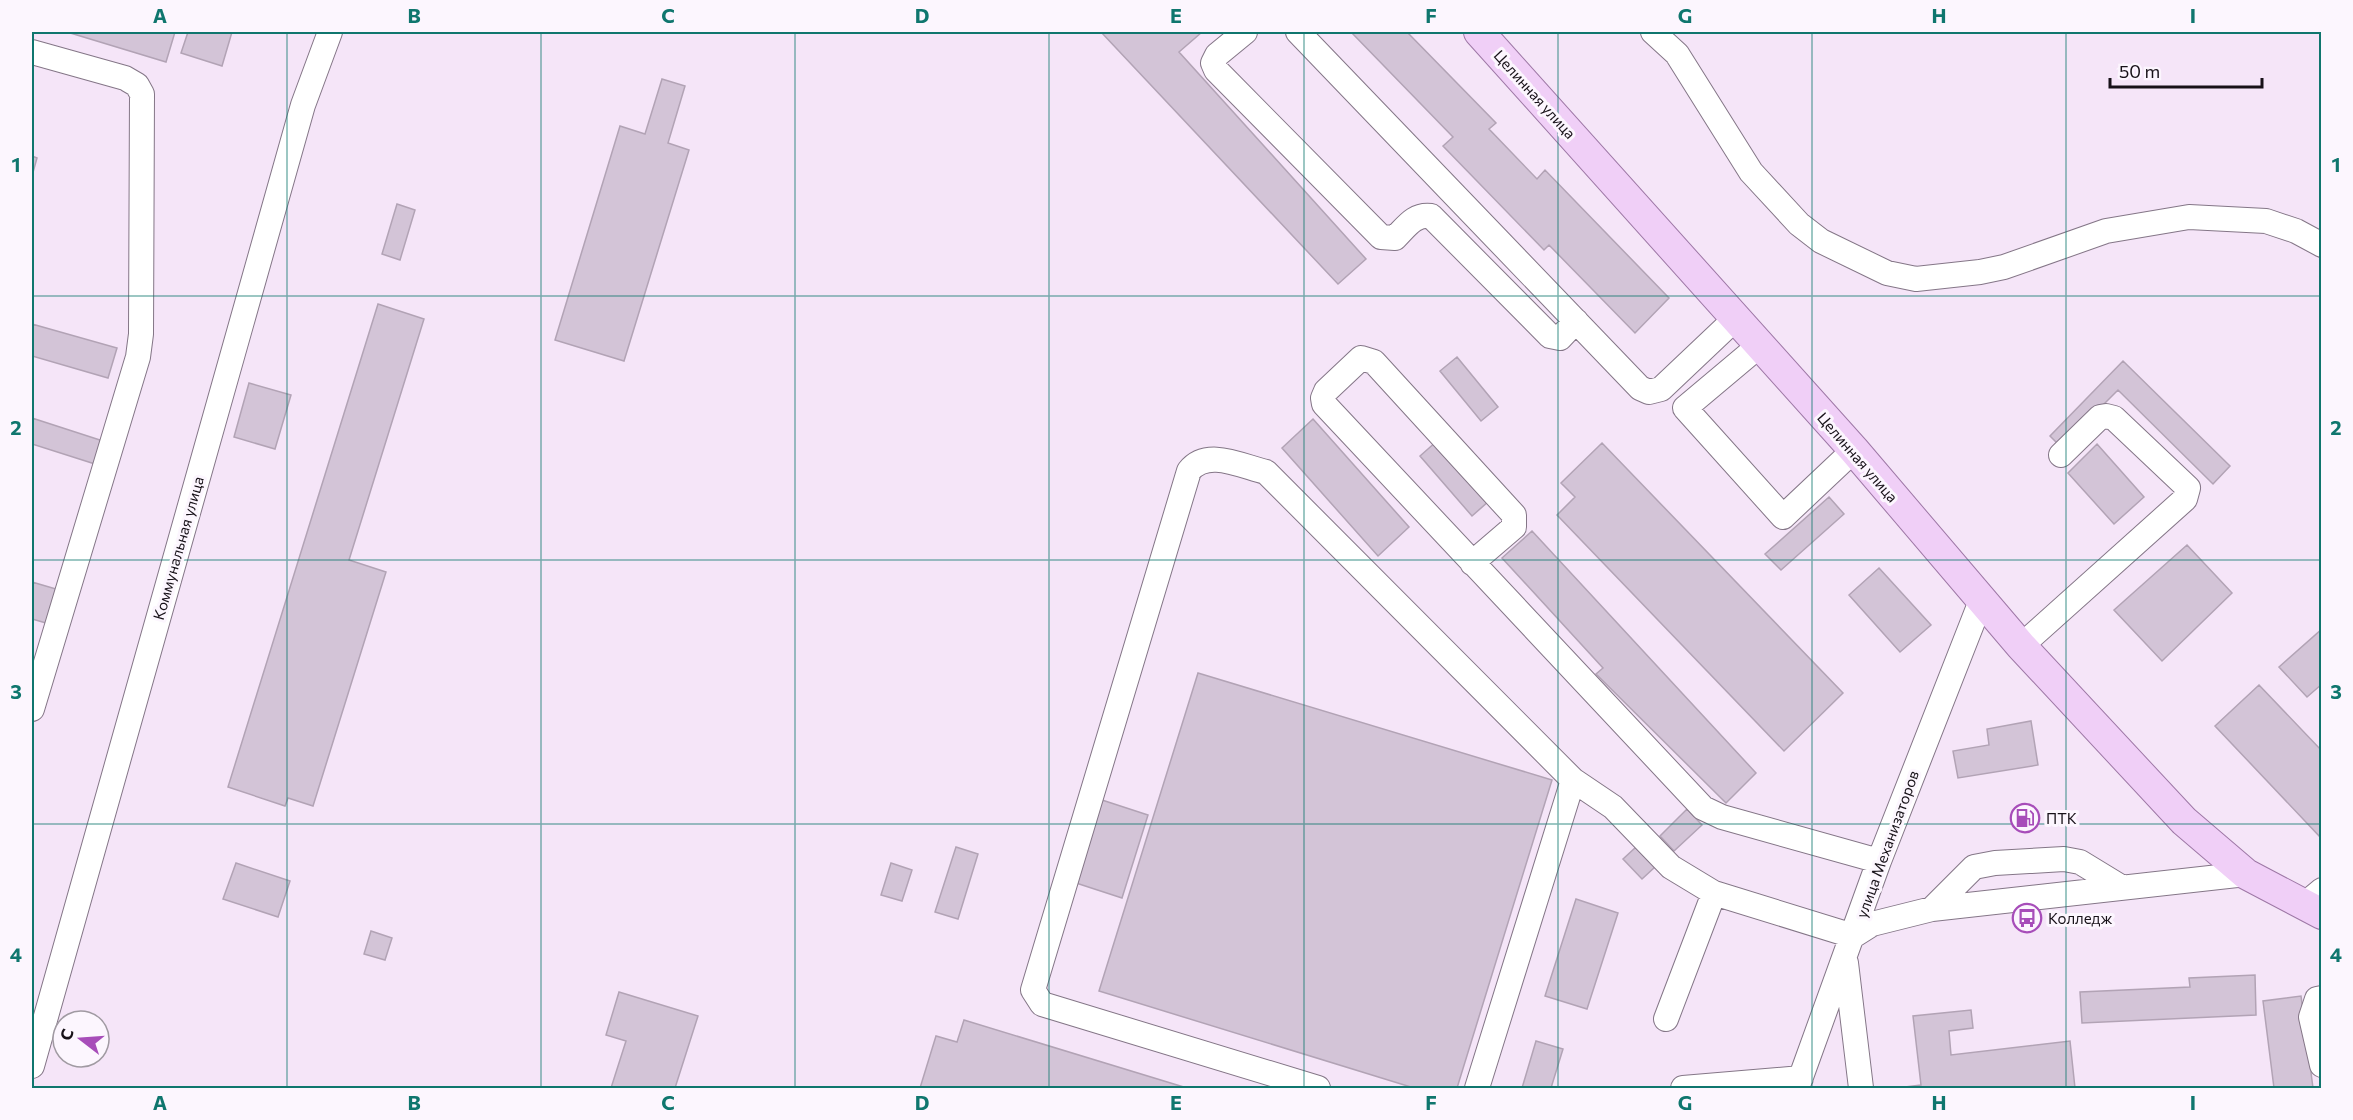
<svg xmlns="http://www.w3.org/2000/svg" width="2353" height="1120" viewBox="0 0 2353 1120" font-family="Commissioner,sans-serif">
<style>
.building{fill:#d3c4d7;stroke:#b2a3b5;stroke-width:1.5}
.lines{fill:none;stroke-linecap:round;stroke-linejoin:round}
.minor-casing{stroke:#847687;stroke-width:26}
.major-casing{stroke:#9e78a6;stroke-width:32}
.minor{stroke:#fff;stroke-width:24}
.major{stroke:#f0cff7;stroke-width:30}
.grid{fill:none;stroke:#0f766e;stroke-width:1.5;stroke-opacity:0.55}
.labels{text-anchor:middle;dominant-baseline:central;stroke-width:6;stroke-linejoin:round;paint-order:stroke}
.street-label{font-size:15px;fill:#171118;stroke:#fcf6fe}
.poi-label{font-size:15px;fill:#171118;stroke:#fcf6fe;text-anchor:start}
.neatline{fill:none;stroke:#0f766e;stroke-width:2}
.grid-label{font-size:20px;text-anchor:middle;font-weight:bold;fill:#0f766e}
</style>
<rect width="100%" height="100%" fill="#f5e5f8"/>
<path class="building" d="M 67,32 L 175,32 L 166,62 Z
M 188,32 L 232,32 L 222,66 L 181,53 Z
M 1101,32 L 1202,32 L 1179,52 L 1366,259 L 1338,284 Z
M 1351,32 L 1407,32 L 1496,123 L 1489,129 L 1537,179 L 1545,170 L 1669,298 L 1635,333 L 1549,245 L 1544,250 L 1443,146 L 1453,137 Z
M 662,79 L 685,86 L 668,143 L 689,150 L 624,361 L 555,340 L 620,126 L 645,134 Z
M 32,156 L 37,158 L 32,176 Z
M 397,204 L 415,210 L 400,260 L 382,254 Z
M 378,304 L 424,319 L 349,560 L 386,572 L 313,806 L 288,798 L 285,806 L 228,787 Z
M 32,324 L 117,348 L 108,378 L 32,356 Z
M 1457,357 L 1498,407 L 1481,421 L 1440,371 Z
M 2123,361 L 2230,466 L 2213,484 L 2118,390 L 2061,447 L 2050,436 Z
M 249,383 L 291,395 L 275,449 L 234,437 Z
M 32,418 L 103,441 L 95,464 L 32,444 Z
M 1313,419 L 1409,527 L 1378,556 L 1282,448 Z
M 1437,441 L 1489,501 L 1472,516 L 1420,456 Z
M 1602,443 L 1843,693 L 1784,751 L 1557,515 L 1575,497 L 1561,483 Z
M 2097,444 L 2144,497 L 2114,524 L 2068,473 Z
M 1829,497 L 1844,514 L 1781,570 L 1765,554 Z
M 1532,531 L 1756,773 L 1726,803 L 1596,674 L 1603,668 L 1502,558 Z
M 2187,545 L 2232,593 L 2162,661 L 2114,610 Z
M 1879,568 L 1931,625 L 1900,652 L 1849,595 Z
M 32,582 L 56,589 L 46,623 L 32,619 Z
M 2322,629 L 2322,684 L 2307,697 L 2279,667 Z
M 1198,673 L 1552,780 L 1457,1088 L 1414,1088 L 1099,991 Z
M 2259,685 L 2322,751 L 2322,839 L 2215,726 Z
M 2031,721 L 2038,765 L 1958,778 L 1953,751 L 1989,745 L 1987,729 Z
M 1102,800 L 1148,815 L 1122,898 L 1076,883 Z
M 1687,809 L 1702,825 L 1674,851 L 1660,836 Z
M 956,847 L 978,854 L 958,919 L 935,912 Z
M 1636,847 L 1655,867 L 1642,879 L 1623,859 Z
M 236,863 L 290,881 L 278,917 L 223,899 Z
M 891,863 L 912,870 L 902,901 L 881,895 Z
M 1576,899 L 1618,913 L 1587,1009 L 1545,996 Z
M 371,931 L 392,938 L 385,960 L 364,954 Z
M 2255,975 L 2256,1015 L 2082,1023 L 2080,992 L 2190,987 L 2189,978 Z
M 619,992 L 698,1016 L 675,1088 L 611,1088 L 626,1041 L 606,1035 Z
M 2301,996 L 2313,1088 L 2274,1088 L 2263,1001 Z
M 1971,1010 L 1973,1028 L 1949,1031 L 1951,1055 L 2070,1041 L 2075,1088 L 1897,1088 L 1921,1085 L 1913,1016 Z
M 964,1020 L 1187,1088 L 920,1088 L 936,1036 L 957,1042 Z
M 1536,1041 L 1563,1049 L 1551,1088 L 1522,1088 Z"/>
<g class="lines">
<g class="minor-casing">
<path id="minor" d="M 1245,32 L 1217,55 L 1213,63 L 1216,70 L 1381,237 L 1395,238 C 1407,226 1414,214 1431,216 L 1550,336 L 1560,338 L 1576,321
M 1298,32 L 1640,388 L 1649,392 L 1661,389 L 1736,318
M 1653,32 L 1677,54 L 1751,172 L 1799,224 L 1821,241 L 1887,273 L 1916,279 L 1980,272 L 2004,267 L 2106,231 L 2189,217 L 2266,221 L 2296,231 L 2322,245
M 32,52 L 125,78 L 137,85 L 142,94 L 141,334 L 138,357 L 32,709
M 1760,345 L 1685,408 L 1783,517 L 1854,450
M 1472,563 L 1514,527 L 1514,515 L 1374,362 L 1361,358 L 1326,391 L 1323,398 L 1324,404 L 1703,808 L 1722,817 L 1879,861
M 2021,646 L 2185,499 L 2188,488 L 2114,418 L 2106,416 L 2100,417 L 2061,455
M 2304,905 L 2322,890
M 1932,909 L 1974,867 L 1995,863 L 2064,859 L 2080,862 L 2121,887
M 1846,963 L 1861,1088
M 2322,998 L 2317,999 L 2311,1017 L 2322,1065
M 1666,1019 L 1714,893
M 32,1066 L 303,105 L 330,32
M 1318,1088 L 1042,1004 L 1033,990 L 1189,471 C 1207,448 1241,466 1266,472 L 1573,780 L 1613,807 L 1671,867 L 1714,893 L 1853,936 L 1872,924 L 1932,909 L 2246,874
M 1477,1088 L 1573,780
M 1683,1088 L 1801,1078
M 1797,1088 L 1879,861 L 1981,601"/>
</g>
<g class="major-casing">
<path id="major" d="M 1479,32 L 1854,450 L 2021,646 L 2184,821 L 2246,874 L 2322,914"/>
</g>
<use href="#minor" class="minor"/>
<use href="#major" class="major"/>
</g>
<path class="grid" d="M 287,32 L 287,1088M 541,32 L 541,1088M 795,32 L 795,1088M 1049,32 L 1049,1088M 1304,32 L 1304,1088M 1558,32 L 1558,1088M 1812,32 L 1812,1088M 2066,32 L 2066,1088M 32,296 L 2322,296M 32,560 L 2322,560M 32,824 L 2322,824"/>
<defs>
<g id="fuel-ring" transform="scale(1.5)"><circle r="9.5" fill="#fcf6fe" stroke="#a74db9" stroke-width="1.5"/><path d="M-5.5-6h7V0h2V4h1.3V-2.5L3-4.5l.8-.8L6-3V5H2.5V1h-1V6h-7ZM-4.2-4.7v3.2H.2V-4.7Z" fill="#a74db9"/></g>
<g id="bus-ring" transform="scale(1.5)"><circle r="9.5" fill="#fcf6fe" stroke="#a74db9" stroke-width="1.5"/><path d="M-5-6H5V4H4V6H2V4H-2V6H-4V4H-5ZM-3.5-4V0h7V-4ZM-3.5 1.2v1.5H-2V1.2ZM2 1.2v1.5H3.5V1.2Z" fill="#a74db9"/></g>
</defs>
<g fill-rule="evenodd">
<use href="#fuel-ring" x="2025" y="818"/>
<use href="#bus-ring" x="2027" y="918"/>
</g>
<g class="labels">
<g class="street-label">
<text transform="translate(1535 94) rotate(48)">Целинная улица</text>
<text transform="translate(1858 457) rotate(49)">Целинная улица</text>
<text transform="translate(178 548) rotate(-74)">Коммунальная улица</text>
<text transform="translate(1887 844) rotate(-70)">улица Механизаторов</text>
</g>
<g class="poi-label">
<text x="2046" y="818">ПТК</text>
<text x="2048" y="918">Колледж</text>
</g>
</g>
<rect width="2353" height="1120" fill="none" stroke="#fcf6fe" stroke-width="66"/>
<g transform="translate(81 1039) rotate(287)"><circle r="28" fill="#fcf6fe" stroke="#a09aa2" stroke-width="1.5"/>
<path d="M0-4.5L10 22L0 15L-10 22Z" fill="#a74db9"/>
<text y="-9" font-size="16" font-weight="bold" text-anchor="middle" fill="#171118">С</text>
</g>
<path d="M2110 78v9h152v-9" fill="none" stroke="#171118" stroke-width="3"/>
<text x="2119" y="78" font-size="18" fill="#171118" stroke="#fcf6fe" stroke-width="4.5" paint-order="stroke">50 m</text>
<rect x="33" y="33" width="2287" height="1054" class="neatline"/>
<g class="grid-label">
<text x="160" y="23">A</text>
<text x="414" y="23">B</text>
<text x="668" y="23">C</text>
<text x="922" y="23">D</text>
<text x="1176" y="23">E</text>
<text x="1431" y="23">F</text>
<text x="1685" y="23">G</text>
<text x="1939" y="23">H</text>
<text x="2193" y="23">I</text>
<text x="16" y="172">1</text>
<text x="2336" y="172">1</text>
<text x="16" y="435">2</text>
<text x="2336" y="435">2</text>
<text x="16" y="699">3</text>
<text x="2336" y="699">3</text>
<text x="16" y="962">4</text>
<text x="2336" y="962">4</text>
<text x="160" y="1110">A</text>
<text x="414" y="1110">B</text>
<text x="668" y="1110">C</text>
<text x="922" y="1110">D</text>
<text x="1176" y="1110">E</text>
<text x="1431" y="1110">F</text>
<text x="1685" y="1110">G</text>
<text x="1939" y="1110">H</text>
<text x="2193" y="1110">I</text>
</g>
</svg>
